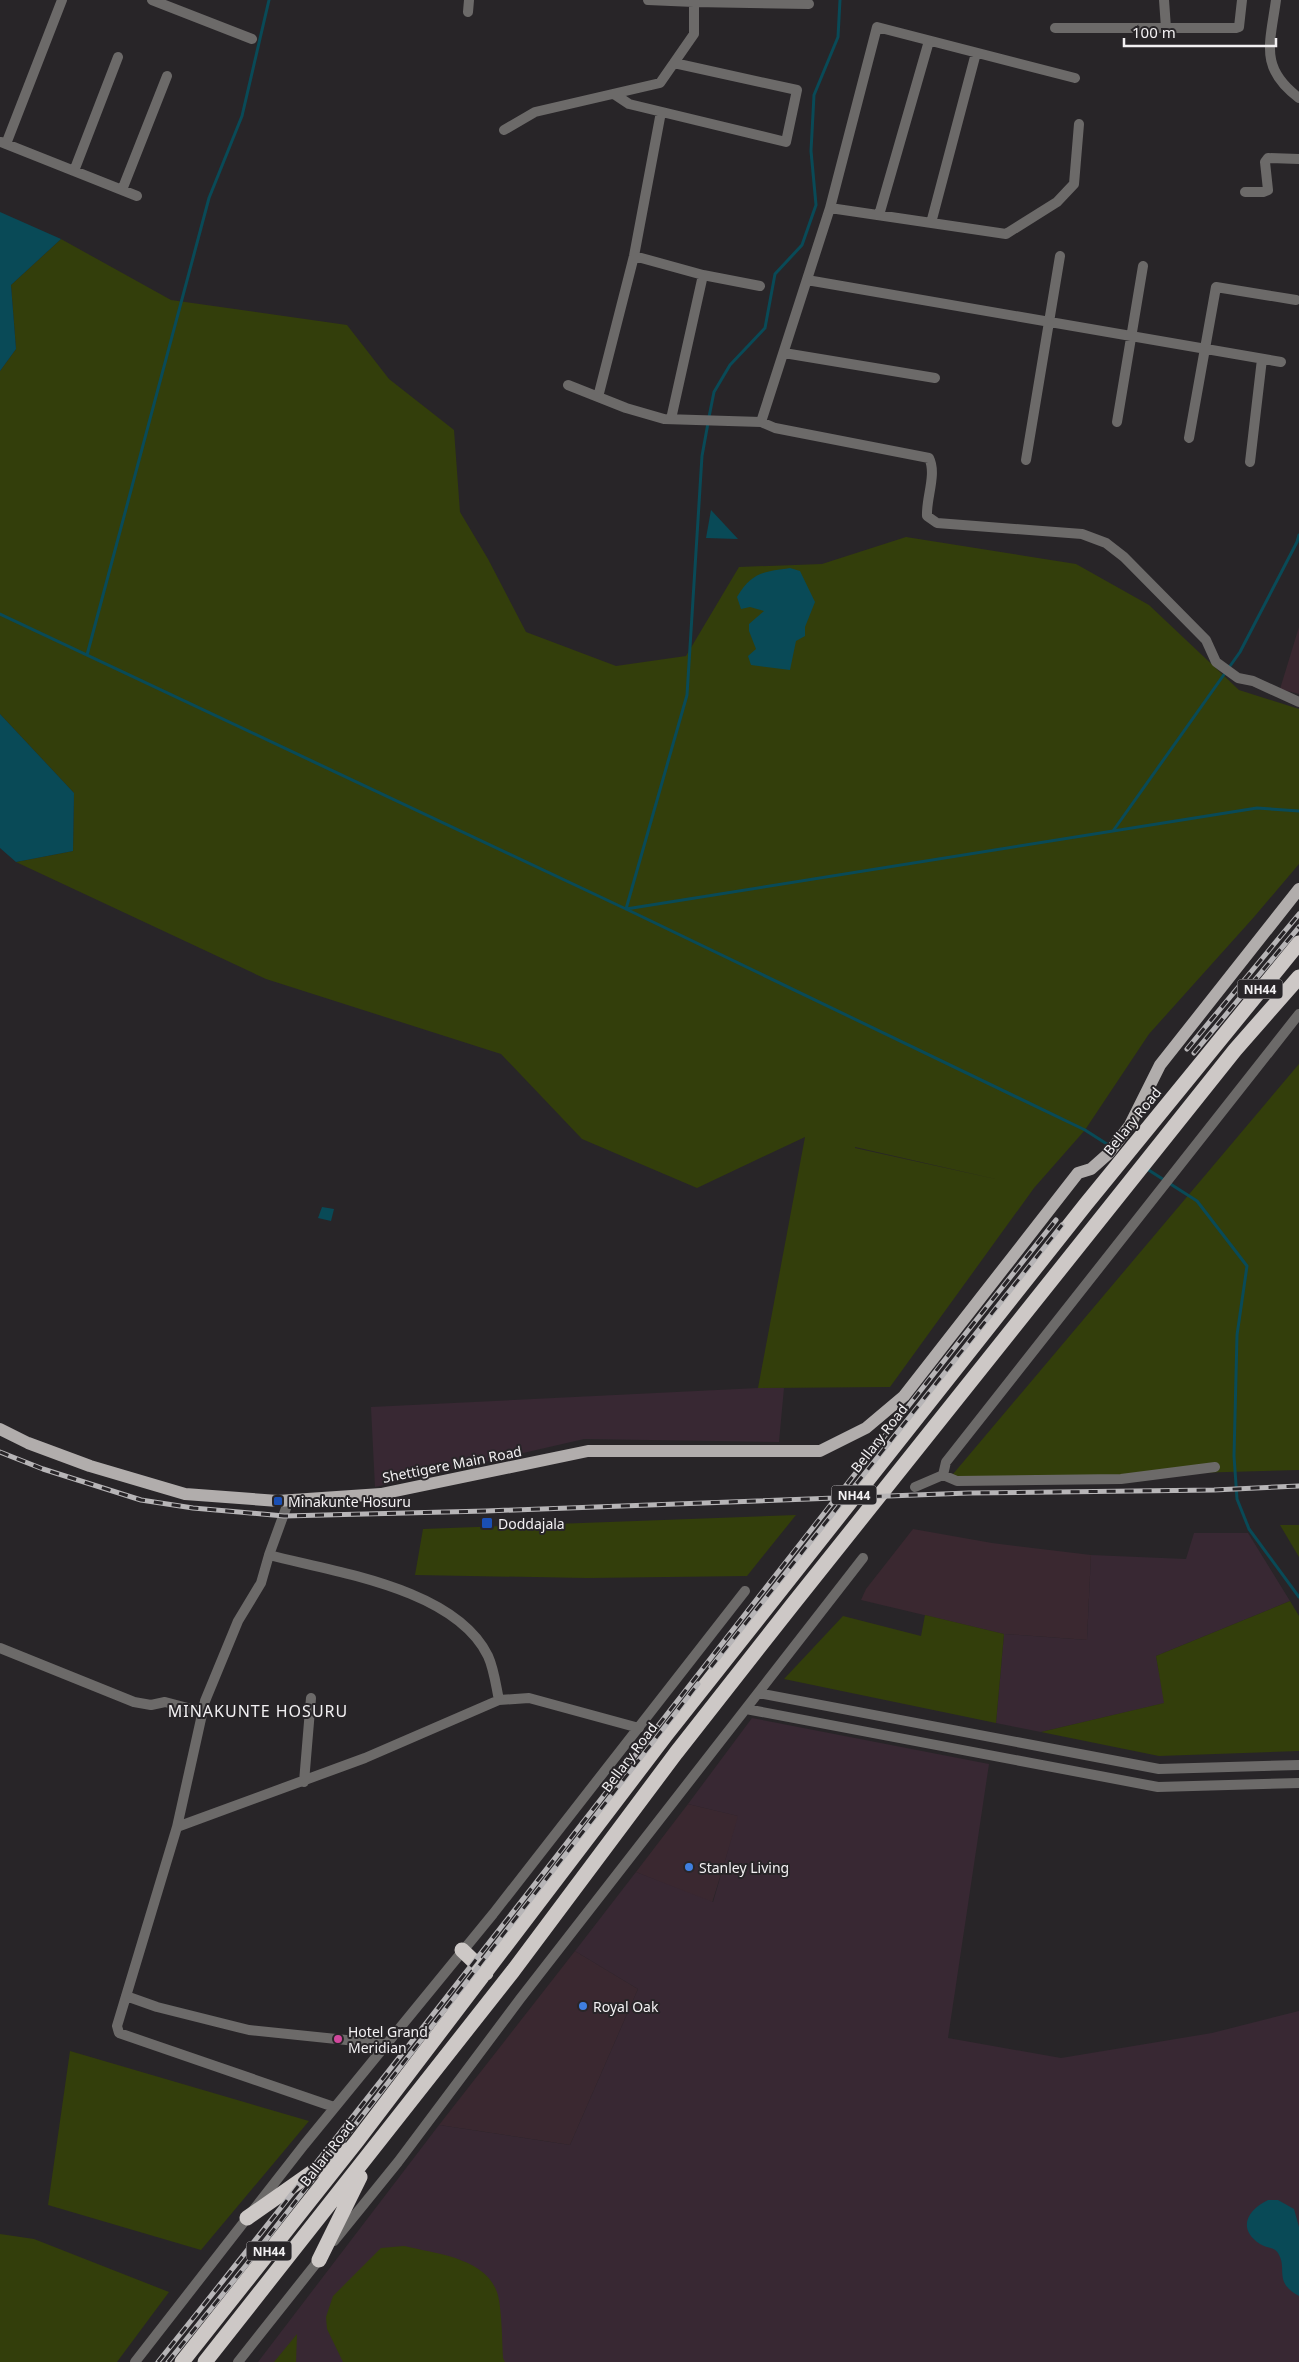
<svg xmlns="http://www.w3.org/2000/svg" width="1299" height="2362" viewBox="0 0 1299 2362" font-family="'Noto Sans',sans-serif">
<style>
.commercial{fill:#3a2830}
.industrial{fill:#382833}
.green{fill:#333e0b;fill-rule:evenodd}
.water{fill:#094a57}
.lines{fill:none;stroke-linecap:round;stroke-linejoin:round}
.stream{stroke:#094a57;stroke-width:3}
.minor{stroke:#6c6a69;stroke-width:10}
.major{stroke:#b1adac;stroke-width:12}
.highway{stroke:#cdc8c6;stroke-width:15}
.rail-casing{stroke:#b7b5b7;stroke-width:5}
.rail{stroke:#282528;stroke-width:3;stroke-dasharray:9;stroke-linecap:butt}
.transit-dot{fill:#1a4fb4;stroke:#282528;stroke-width:2}
.shop-dot{fill:#3f7fe0;stroke:#282528;stroke-width:2}
.hotel-dot{fill:#d1479c;stroke:#282528;stroke-width:2}
.labels{text-anchor:middle;dominant-baseline:central;stroke-width:4;stroke-linejoin:round;paint-order:stroke}
.shield{fill:#282528;stroke:#b5b3b5;stroke-width:1}
.shield-label{font-size:12px;font-weight:bold;fill:#f2f0f2}
.street-label{font-size:14px;fill:#f2f0f2;stroke:#282528}
.poi-label{font-size:14px;fill:#f2f0f2;stroke:#282528;text-anchor:start}
.quarter-label{font-size:16px;letter-spacing:1px;fill:#f2f0f2;stroke:#282528}
</style>
<rect width="100%" height="100%" fill="#282528"/>
<path class="commercial" d="M 1299,627 L 1299,694 L 1280,689 Z
M 913,1529 L 992,1543 L 1091,1555 L 1087,1640 L 1004,1634 L 861,1600 L 866,1589 Z
M 688,1804 L 739,1816 L 712,1903 L 636,1872 Z
M 575,1951 L 638,1989 L 570,2145 L 439,2125 Z"/>
<path class="industrial" d="M 758,1388 L 784,1388 L 779,1442 L 584,1439 L 375,1487 L 371,1407 Z
M 1194,1533 L 1248,1533 L 1290,1601 L 1156,1656 L 1165,1703 L 1041,1732 L 996,1723 L 1004,1634 L 1087,1640 L 1091,1555 L 1186,1559 Z
M 752,1718 L 989,1764 L 948,2038 L 1061,2058 L 1212,2033 L 1299,2011 L 1299,2362 L 258,2362 L 439,2125 L 570,2145 L 638,1989 L 575,1951 L 636,1872 L 713,1902 L 738,1816 L 688,1804 Z"/>
<path class="green" d="M 61,239 L 171,300 L 347,325 L 389,379 L 454,430 L 460,512 L 488,559 L 526,632 L 616,666 L 686,656 L 739,567 L 822,564 L 906,537 L 1076,564 L 1149,605 L 1239,690 L 1299,709 L 1299,864 L 1254,917 L 1149,1034 L 1085,1130 L 1034,1188 L 890,1387 L 758,1388 L 805,1137 L 697,1188 L 582,1139 L 501,1054 L 266,979 L 16,862 L 73,851 L 74,793 L 0,714 L 0,371 L 16,349 L 11,285 ZM 855,1147 L 1000,1180 L 855,1148 Z
M 1299,1064 L 1299,1470 L 948,1480 Z
M 796,1515 L 747,1576 L 587,1578 L 415,1575 L 423,1529 Z
M 1280,1525 L 1299,1525 L 1299,1557 Z
M 1290,1601 L 1299,1616 L 1299,1751 L 1159,1756 L 1041,1732 L 1164,1703 L 1156,1656 Z
M 925,1615 L 1004,1634 L 996,1723 L 784,1679 L 843,1616 L 921,1636 Z
M 70,2051 L 309,2121 L 201,2250 L 48,2205 Z
M 0,2234 L 34,2239 L 169,2292 L 117,2362 L 0,2362 Z
M 404,2246 C 437,2254 492,2258 499,2300 C 502,2319 502,2339 503,2358 L 505,2362 L 343,2362 L 327,2329 L 326,2317 L 333,2296 L 381,2248 Z
M 297,2334 L 296,2362 L 274,2362 Z"/>
<path class="water" d="M 0,212 L 61,239 L 11,285 L 16,349 L 0,371 Z
M 711,510 L 738,539 L 706,538 Z
M 790,568 L 800,571 L 815,602 L 805,627 L 805,636 L 796,641 L 790,670 L 751,665 L 748,656 L 756,649 L 749,631 L 749,624 L 764,611 L 750,607 L 741,609 L 737,597 C 752,572 763,572 790,568 Z
M 0,714 L 74,793 L 73,851 L 16,862 L 0,848 Z
M 322,1207 L 334,1209 L 331,1221 L 318,1218 Z
M 1268,2200 L 1278,2200 L 1294,2209 L 1299,2227 L 1299,2296 C 1273,2282 1288,2269 1278,2253 C 1274,2247 1266,2248 1260,2244 C 1237,2229 1247,2210 1268,2200 Z"/>
<g class="lines">
<path class="stream" d="M 709,417 L 714,392 L 730,365 L 765,328 L 775,274 L 802,245 L 816,205 L 811,151 L 814,95 L 838,37 L 840,0
M 708,423 L 702,456 L 687,695 L 626,909 L 1257,808 L 1299,811
M 0,614 L 626,909 L 1085,1130 L 1110,1146
M 87,655 L 209,198 L 242,116 L 269,0
M 1113,831 L 1240,652 L 1297,542 L 1299,535
M 1147,1169 L 1197,1201 L 1247,1266 L 1237,1335 L 1234,1456 L 1237,1499 L 1249,1529 L 1299,1597"/>
<path class="minor" d="M 152,0 L 252,39
M 648,0 L 694,2 L 694,0
M 1164,0 L 1166,28
M 1276,0 C 1270,44 1259,68 1299,98
M 468,12 L 469,0
M 1055,28 L 1236,28 L 1239,27 L 1242,0
M 1075,78 L 877,27 L 830,208 L 1006,234 L 1057,202 L 1074,184 L 1079,124
M 614,94 L 629,104 L 786,142 L 797,90 L 674,63
M 504,130 L 535,112 L 660,83 L 694,34 L 694,2 L 809,4
M 1,142 L 137,196
M 6,144 L 62,0
M 74,171 L 118,57
M 122,190 L 167,76
M 1245,192 L 1263,192 L 1268,190 L 1265,162 L 1268,158 L 1299,159
M 879,215 L 929,41
M 931,223 L 976,53
M 634,256 L 703,275 L 760,286
M 807,280 L 1281,362
M 784,353 L 935,378
M 568,385 L 626,408 L 664,419 L 761,422 L 775,428 L 929,458 C 937,474 926,498 927,516 L 937,523 L 1082,534 L 1106,543 L 1124,557 L 1206,640 L 1216,662 L 1238,678 L 1253,681 L 1299,702
M 598,397 L 634,256 L 661,112
M 671,419 L 703,275
M 761,422 L 830,208
M 1117,422 L 1143,266
M 1189,438 L 1216,287 L 1296,300
M 1026,460 L 1060,256
M 1250,462 L 1262,359
M 1215,1467 L 1121,1479 L 957,1481 L 943,1475 L 946,1462 L 1299,1014
M 915,1487 L 943,1475
M 289,1500 L 269,1555 C 334,1572 455,1588 488,1656 C 494,1669 496,1686 499,1700
M 0,1648 L 134,1702 L 151,1705 L 165,1702 L 203,1712
M 758,1693 L 1159,1769 L 1299,1765
M 746,1709 L 1158,1787 L 1299,1783
M 304,1782 L 311,1698
M 177,1827 L 205,1701 L 238,1621 L 261,1583 L 269,1555
M 126,1996 L 157,2007 L 249,2030 L 385,2044
M 334,2107 L 119,2033 L 117,2026 L 177,1827 L 365,1758 L 499,1700 L 529,1698 L 639,1728
M 334,2241 L 398,2162 L 520,1999 L 863,1558
M 135,2362 L 304,2145 L 493,1914 L 745,1591
M 238,2362 L 322,2256"/>
<path class="major" d="M 0,1429 L 28,1443 L 90,1466 L 185,1494 L 278,1501 L 381,1494 L 588,1451 L 820,1451 L 866,1428 L 904,1396 L 1078,1173 L 1091,1169 L 1109,1153 L 1130,1125 L 1160,1065 L 1299,889"/>
<path class="highway" d="M 462,1950 L 486,1973
M 247,2218 L 344,2150
M 319,2260 L 360,2177
M 182,2362 L 357,2141 L 666,1735 L 1086,1204 L 1299,943
M 205,2362 L 513,1971 L 676,1753 L 793,1604 L 1235,1050 L 1299,977"/>
<g class="rail-casing">
<path id="rail" d="M 1187,1049 L 1299,914
M 1194,1053 L 1299,927
M 0,1452 L 43,1469 L 141,1500 L 193,1508 L 284,1516 L 486,1511 L 969,1493 L 1214,1490 L 1299,1486
M 711,1667 L 1062,1225
M 158,2362 C 461,1985 753,1598 1056,1220
M 168,2362 L 247,2264 L 698,1684"/>
</g>
<use href="#rail" class="rail"/>
</g>
<g class="transit-dot">
<rect x="273" y="1496" width="10" height="10" rx="2.5"/>
<rect x="481" y="1517" width="12" height="12" rx="2.5"/>
</g>
<g class="shop-dot">
<circle cx="689" cy="1867" r="5"/>
<circle cx="583" cy="2006" r="5"/>
</g>
<circle class="hotel-dot" cx="338" cy="2039" r="5"/>
<g class="labels">
<g class="shield">
<rect x="1237.5" y="979.5" width="45" height="19" rx="4"/>
<rect x="831.5" y="1485.5" width="45" height="19" rx="4"/>
<rect x="246.5" y="2241.5" width="45" height="19" rx="4"/>
</g>
<g class="shield-label">
<text x="1260" y="989">NH44</text>
<text x="854" y="1495">NH44</text>
<text x="269" y="2251">NH44</text>
</g>
<g class="street-label">
<text transform="translate(1132 1121) rotate(-51)">Bellary Road</text>
<text transform="translate(879 1438) rotate(-52)">Bellary Road</text>
<text transform="translate(452 1464) rotate(-11)">Shettigere Main Road</text>
<text transform="translate(629 1757) rotate(-53)">Bellary Road</text>
<text transform="translate(327 2153) rotate(-52)">Ballari Road</text>
</g>
<g class="poi-label">
<text x="288" y="1501">Minakunte Hosuru</text>
<text x="498" y="1523">Doddajala</text>
<text x="699" y="1867">Stanley Living</text>
<text x="593" y="2006">Royal Oak</text>
<text x="348" y="2031">Hotel Grand<tspan x="348" dy="16">Meridian</tspan></text>
</g>
<g class="quarter-label">
<text x="258" y="1711">MINAKUNTE HOSURU</text>
</g>
</g>
<path d="M1124 38v8h152v-8" fill="none" stroke="#f2f0f2" stroke-width="2.5"/>
<text x="1132" y="38" font-size="15" fill="#f2f0f2" stroke="#282528" stroke-width="4" paint-order="stroke">100 m</text>
</svg>
